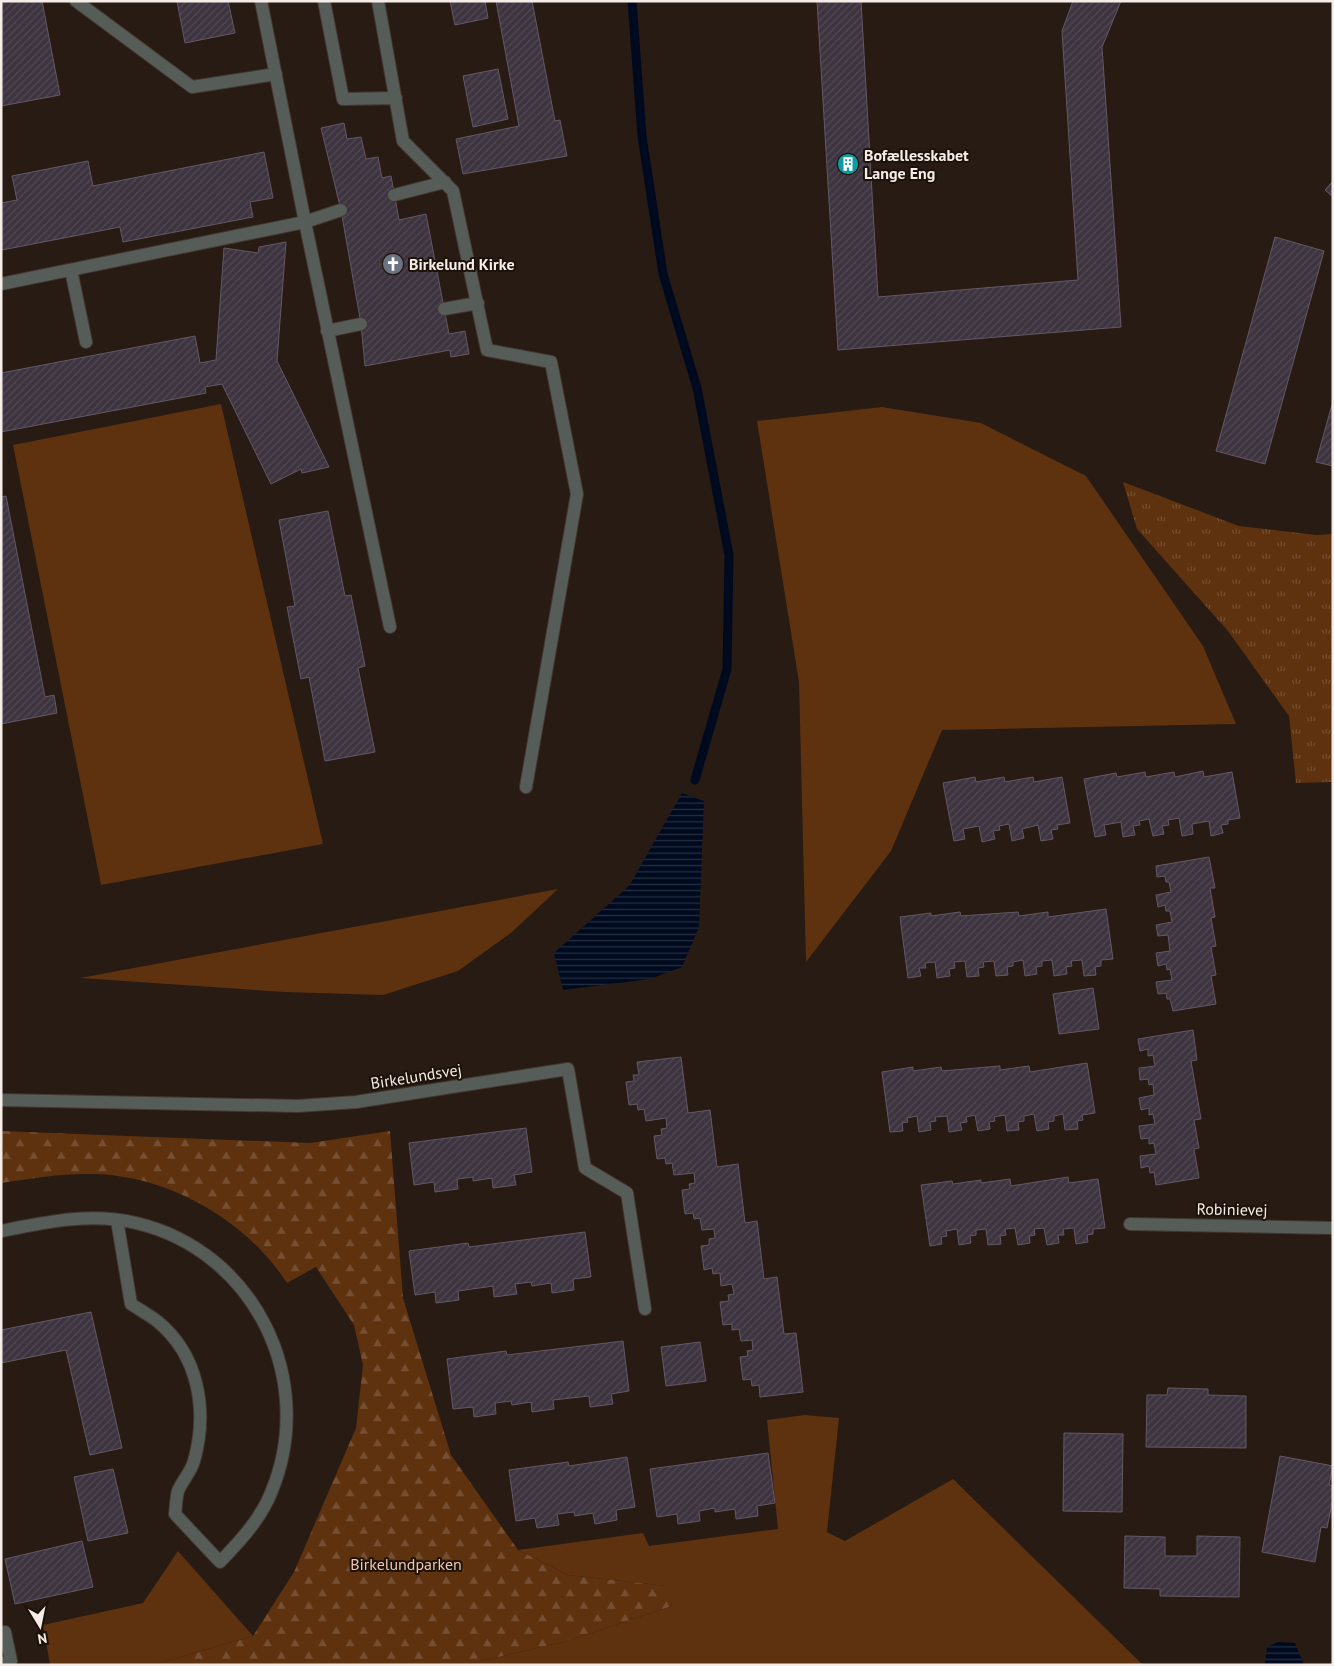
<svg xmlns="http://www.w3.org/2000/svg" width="1334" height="1666" viewBox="0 0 1334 1666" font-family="'PT Sans',sans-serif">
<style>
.grass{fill:#5e310f}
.forest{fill:url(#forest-firs)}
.park{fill:url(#park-tufts)}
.water{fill:url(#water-rules)}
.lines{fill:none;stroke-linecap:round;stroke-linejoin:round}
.stream{stroke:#000a1f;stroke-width:9}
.building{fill:url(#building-hatch);stroke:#635966}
.service-casing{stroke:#443831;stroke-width:14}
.minor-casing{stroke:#443831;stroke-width:14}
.service{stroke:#565d59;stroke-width:12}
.minor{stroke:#565d59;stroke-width:12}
.labels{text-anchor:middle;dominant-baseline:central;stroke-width:4;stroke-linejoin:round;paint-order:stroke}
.poi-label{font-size:16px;font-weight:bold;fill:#f6ede8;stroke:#1d120a;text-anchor:start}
.street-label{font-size:16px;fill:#f6ede8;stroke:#1d120a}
.park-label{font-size:16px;fill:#f2c7ab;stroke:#1d120a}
</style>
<defs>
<pattern id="forest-firs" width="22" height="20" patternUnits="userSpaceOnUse" patternTransform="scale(1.25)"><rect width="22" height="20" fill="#5e310f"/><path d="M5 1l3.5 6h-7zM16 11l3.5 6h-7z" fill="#764f32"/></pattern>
<pattern id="park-tufts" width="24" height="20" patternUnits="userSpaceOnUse" patternTransform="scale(1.25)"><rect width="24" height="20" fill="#5e310f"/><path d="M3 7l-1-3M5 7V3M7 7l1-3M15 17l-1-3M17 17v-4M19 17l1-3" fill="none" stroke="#764f32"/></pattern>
<pattern id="water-rules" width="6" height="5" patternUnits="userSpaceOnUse" patternTransform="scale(1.25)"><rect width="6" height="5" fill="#000a1f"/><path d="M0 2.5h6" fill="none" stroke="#262e40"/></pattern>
<pattern id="building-hatch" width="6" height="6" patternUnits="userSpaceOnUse" patternTransform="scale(1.25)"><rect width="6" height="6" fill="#3d3440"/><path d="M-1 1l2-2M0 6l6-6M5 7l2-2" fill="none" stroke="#504852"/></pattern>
</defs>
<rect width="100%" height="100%" fill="#271b13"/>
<path class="grass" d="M 221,404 L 323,844 L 101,885 L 13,445 Z
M 882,407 L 981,423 L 1086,476 L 1203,646 L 1236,724 L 942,730 L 891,851 L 806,962 L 799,682 L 757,421 Z
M 558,889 L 512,932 L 458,971 L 383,995 L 284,992 L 80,978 Z
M 805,1415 L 839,1418 L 827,1532 L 845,1541 L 953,1479 L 1143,1665 L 464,1665 L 567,1641 L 672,1606 L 666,1586 L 568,1575 L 518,1550 L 643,1533 L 649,1546 L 778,1529 L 767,1420 Z
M 178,1551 L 253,1636 L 153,1665 L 50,1665 L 43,1625 L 143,1603 Z"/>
<path class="forest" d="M 1,1131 L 310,1143 L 390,1131 L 403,1298 L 451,1455 L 518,1550 L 568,1575 L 667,1586 L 672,1606 L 567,1641 L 464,1665 L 153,1665 L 253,1636 L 294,1572 L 356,1428 L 363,1365 L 354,1325 L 316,1267 L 287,1283 C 245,1218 163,1172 85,1174 C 57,1174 29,1179 1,1183 Z"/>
<path class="park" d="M 1123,482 L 1239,526 L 1316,535 L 1333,534 L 1333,782 L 1296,783 L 1289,716 L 1228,631 L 1137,529 Z"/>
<path class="water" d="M 682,793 L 704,801 L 699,927 L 682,967 L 650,979 L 563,990 L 554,953 L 629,886 Z
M 1278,1642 L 1295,1643 L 1304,1665 L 1265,1665 L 1267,1647 Z"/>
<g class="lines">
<path class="stream" d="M 632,1 L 642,136 L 663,274 L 697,388 L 729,555 L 727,669 L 695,780"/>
</g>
<path class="building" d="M 1,1 L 42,1 L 60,95 L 1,106 Z
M 177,1 L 228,1 L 235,33 L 185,43 Z
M 450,1 L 485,1 L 488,18 L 455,25 Z
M 496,1 L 532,1 L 555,121 L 560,120 L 567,156 L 463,174 L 456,139 L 519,126 Z
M 817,1 L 861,1 L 878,297 L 1078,280 L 1062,31 L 1073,1 L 1121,1 L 1102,47 L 1121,327 L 838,350 Z
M 498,69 L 508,119 L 473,127 L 463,76 Z
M 344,123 L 347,139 L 361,137 L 366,159 L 378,157 L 382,178 L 391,176 L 399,220 L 426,214 L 449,334 L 465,331 L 469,354 L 451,357 L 450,350 L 365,366 L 361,324 L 341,210 L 321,128 Z
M 264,152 L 273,198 L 250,202 L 253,217 L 123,242 L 120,227 L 2,250 L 1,203 L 17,200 L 12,176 L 88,161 L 93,186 Z
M 1333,181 L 1333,197 L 1325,190 Z
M 1275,237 L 1324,251 L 1265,464 L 1216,451 Z
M 286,242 L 277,361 L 329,467 L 302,473 L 301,469 L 271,484 L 222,384 L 205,387 L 206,393 L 1,432 L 1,373 L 195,336 L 200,363 L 216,360 L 224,248 L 258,253 L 259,247 Z
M 1333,401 L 1333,466 L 1316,462 Z
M 6,496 L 45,697 L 54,695 L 57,713 L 1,724 L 1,497 Z
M 328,511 L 345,596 L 351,595 L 365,666 L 358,668 L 375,752 L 325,761 L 309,677 L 301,679 L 287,607 L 295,606 L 279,520 Z
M 1203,771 L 1204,777 L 1232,772 L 1240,818 L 1228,820 L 1228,824 L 1221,825 L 1223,833 L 1211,836 L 1209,821 L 1192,824 L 1193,834 L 1182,836 L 1179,818 L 1168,820 L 1169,825 L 1162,826 L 1164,834 L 1153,836 L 1149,819 L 1139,821 L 1140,825 L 1133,826 L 1135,835 L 1123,837 L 1121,822 L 1104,825 L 1106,835 L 1095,837 L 1084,779 L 1116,773 L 1117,777 L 1145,772 L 1146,777 L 1174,772 L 1175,777 Z
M 975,777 L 976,782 L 1004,777 L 1005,782 L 1033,777 L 1034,782 L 1062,777 L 1070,823 L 1057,825 L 1058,829 L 1051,830 L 1053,839 L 1041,841 L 1038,825 L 1022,829 L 1024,838 L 1012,841 L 1009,824 L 999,826 L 1000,830 L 993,831 L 995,839 L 982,842 L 979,826 L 963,829 L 965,839 L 954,841 L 943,783 Z
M 1209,857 L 1215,888 L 1210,888 L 1215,917 L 1211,918 L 1216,946 L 1211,947 L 1216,975 L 1211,976 L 1216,1004 L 1173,1011 L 1170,999 L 1167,999 L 1166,993 L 1158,994 L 1156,982 L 1172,980 L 1170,969 L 1167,970 L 1166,964 L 1158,966 L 1156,953 L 1170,951 L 1168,935 L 1158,936 L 1156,925 L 1172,922 L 1170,911 L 1166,911 L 1165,905 L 1158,907 L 1156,895 L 1171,892 L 1169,882 L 1166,882 L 1165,876 L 1157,877 L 1156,866 Z
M 1106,909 L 1113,959 L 1101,960 L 1101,966 L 1095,967 L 1096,975 L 1084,976 L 1082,960 L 1071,961 L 1072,966 L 1066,967 L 1067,974 L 1054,976 L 1052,960 L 1042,961 L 1042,966 L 1036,967 L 1037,974 L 1025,976 L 1023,960 L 1013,962 L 1013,966 L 1007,967 L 1008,975 L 996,976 L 994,961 L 983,962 L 984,967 L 978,968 L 979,976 L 967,977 L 965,961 L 954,962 L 955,968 L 949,969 L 950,976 L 937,978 L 935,962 L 925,963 L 926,968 L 919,968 L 921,976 L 908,978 L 900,917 L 931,913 L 931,916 L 960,912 L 961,916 L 1018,912 L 1019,916 L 1048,912 L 1048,917 Z
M 1093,988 L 1099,1029 L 1059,1034 L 1053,994 Z
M 1193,1030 L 1197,1060 L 1191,1061 L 1201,1119 L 1194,1120 L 1199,1148 L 1194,1149 L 1199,1178 L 1156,1185 L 1154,1172 L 1150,1173 L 1149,1166 L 1141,1168 L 1140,1156 L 1156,1154 L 1154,1143 L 1149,1144 L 1149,1138 L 1141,1139 L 1139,1126 L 1155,1124 L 1153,1114 L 1149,1115 L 1149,1108 L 1141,1110 L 1139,1098 L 1154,1095 L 1153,1084 L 1149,1085 L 1148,1079 L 1140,1080 L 1139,1068 L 1155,1066 L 1153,1055 L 1148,1056 L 1148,1049 L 1140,1051 L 1138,1039 Z
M 681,1057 L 688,1113 L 710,1110 L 717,1167 L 738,1164 L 745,1223 L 757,1221 L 764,1279 L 777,1277 L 784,1334 L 796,1333 L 803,1392 L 760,1397 L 759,1385 L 752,1386 L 751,1379 L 743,1380 L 740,1357 L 748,1356 L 747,1351 L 753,1350 L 752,1340 L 741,1341 L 739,1329 L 732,1330 L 732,1324 L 723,1325 L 720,1302 L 729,1301 L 728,1295 L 734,1294 L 732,1284 L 721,1286 L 720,1273 L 713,1274 L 712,1268 L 704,1270 L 701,1246 L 709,1245 L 709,1239 L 715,1238 L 714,1229 L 702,1230 L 700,1218 L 694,1219 L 693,1213 L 685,1214 L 682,1190 L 690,1189 L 689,1184 L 695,1183 L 694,1173 L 674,1175 L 672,1163 L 666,1164 L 665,1158 L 657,1159 L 654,1136 L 662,1135 L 661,1129 L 667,1128 L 666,1118 L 646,1121 L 644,1109 L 638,1110 L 637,1104 L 629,1105 L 626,1082 L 634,1081 L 633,1075 L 639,1075 L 637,1062 Z
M 1087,1063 L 1095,1113 L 1082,1115 L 1083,1120 L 1077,1121 L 1078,1129 L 1065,1130 L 1063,1114 L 1054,1116 L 1054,1121 L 1048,1122 L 1049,1129 L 1037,1131 L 1034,1114 L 1024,1116 L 1024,1121 L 1018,1122 L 1019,1130 L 1007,1131 L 1005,1115 L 994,1117 L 995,1121 L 989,1122 L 990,1129 L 978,1131 L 975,1115 L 966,1117 L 967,1122 L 960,1123 L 962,1130 L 949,1132 L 947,1116 L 935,1117 L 936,1121 L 930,1122 L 931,1130 L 919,1132 L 917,1116 L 907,1118 L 908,1122 L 902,1123 L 903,1131 L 890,1132 L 882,1072 L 913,1067 L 913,1071 L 941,1067 L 942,1071 L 1000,1066 L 1000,1070 L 1029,1066 L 1030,1072 Z
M 526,1128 L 532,1172 L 514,1175 L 516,1185 L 493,1188 L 492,1178 L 473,1181 L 473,1177 L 457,1179 L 458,1189 L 435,1192 L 434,1182 L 414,1185 L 409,1143 Z
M 1068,1177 L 1069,1183 L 1098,1179 L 1105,1228 L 1093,1229 L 1093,1234 L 1087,1235 L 1088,1242 L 1076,1244 L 1074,1228 L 1063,1229 L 1064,1235 L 1058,1235 L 1059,1243 L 1047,1245 L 1044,1228 L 1034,1229 L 1035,1235 L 1029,1236 L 1030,1243 L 1018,1245 L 1015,1228 L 1005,1229 L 1006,1235 L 1000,1236 L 1001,1244 L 988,1245 L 986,1229 L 976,1230 L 976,1235 L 970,1236 L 971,1243 L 959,1245 L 957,1229 L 946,1231 L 947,1236 L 941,1237 L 942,1244 L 930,1246 L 921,1185 L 952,1181 L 953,1184 L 981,1180 L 981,1183 L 1010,1179 L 1011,1186 Z
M 585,1232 L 591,1277 L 573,1279 L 574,1290 L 552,1293 L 551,1283 L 532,1286 L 531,1282 L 515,1284 L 517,1294 L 494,1297 L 493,1286 L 458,1291 L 459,1300 L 436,1303 L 435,1292 L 415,1295 L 409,1251 L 468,1243 L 469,1247 Z
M 91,1312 L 122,1448 L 90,1455 L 66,1350 L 1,1363 L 1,1330 Z
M 623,1341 L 629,1391 L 611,1394 L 613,1404 L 590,1407 L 589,1396 L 553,1400 L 554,1409 L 532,1412 L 531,1402 L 512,1405 L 511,1401 L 495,1403 L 496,1414 L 474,1417 L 473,1407 L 453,1409 L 447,1359 L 506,1351 L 507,1355 Z
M 700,1342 L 706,1381 L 666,1386 L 661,1347 Z
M 1168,1388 L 1208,1389 L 1208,1395 L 1246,1396 L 1246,1448 L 1146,1447 L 1147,1395 L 1167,1395 Z
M 1064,1433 L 1123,1434 L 1122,1512 L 1063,1511 Z
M 768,1453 L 775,1503 L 757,1506 L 758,1516 L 736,1519 L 735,1509 L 715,1512 L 715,1508 L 699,1511 L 700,1521 L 678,1524 L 677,1514 L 657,1517 L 650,1469 Z
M 1280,1456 L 1333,1466 L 1329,1485 L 1333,1486 L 1333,1499 L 1327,1528 L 1321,1527 L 1315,1562 L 1262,1552 Z
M 627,1457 L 635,1507 L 616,1510 L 617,1520 L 595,1524 L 593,1513 L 575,1516 L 574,1512 L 557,1514 L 559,1525 L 537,1528 L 535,1518 L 516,1521 L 509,1470 L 568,1462 L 569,1466 Z
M 113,1469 L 128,1533 L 88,1541 L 74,1477 Z
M 1125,1536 L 1165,1537 L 1165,1556 L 1197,1556 L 1197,1536 L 1240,1537 L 1239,1597 L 1160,1596 L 1160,1589 L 1124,1588 Z
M 82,1541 L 93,1587 L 15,1604 L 5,1559 Z"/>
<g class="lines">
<g class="service-casing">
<path id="service" d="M 76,1 L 192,87 L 276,74
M 261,1 L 305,222 L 390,627
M 324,1 L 343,99 L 396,98
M 378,1 L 403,141 L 453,191 L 487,350 L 551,362 L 577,494 L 526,787
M 394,195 L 445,182
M 71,270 L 86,342
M 1,284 L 305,222 L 341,210
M 444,309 L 478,303
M 327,331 L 361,324
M 1,1231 C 46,1222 91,1212 136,1223 C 255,1251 318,1381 271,1493 C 260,1520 240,1541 220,1562 L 175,1514 C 176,1507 176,1498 178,1491 C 182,1481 191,1472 194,1461 C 208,1411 199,1355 157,1321 C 149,1315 140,1310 131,1304 L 117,1220
M 1,1664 L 11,1661 L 5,1632"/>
</g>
<g class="minor-casing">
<path id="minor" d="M 1,1100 L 298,1106 L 356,1102 L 568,1069 L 585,1168 L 627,1193 L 645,1309
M 1130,1224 L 1333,1228"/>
</g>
<use href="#service" class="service"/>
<use href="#minor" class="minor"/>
</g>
<defs>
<g id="building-disc" transform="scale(1.125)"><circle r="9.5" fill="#0f9aa8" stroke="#1d120a"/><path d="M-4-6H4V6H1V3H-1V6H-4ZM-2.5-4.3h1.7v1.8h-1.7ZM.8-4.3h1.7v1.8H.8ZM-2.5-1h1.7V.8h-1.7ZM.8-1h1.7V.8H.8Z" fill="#fff"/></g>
<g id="church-disc" transform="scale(1.125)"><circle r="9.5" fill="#6b7280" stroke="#1d120a"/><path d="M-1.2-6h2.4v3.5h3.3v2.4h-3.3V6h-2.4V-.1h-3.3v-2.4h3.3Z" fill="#fff"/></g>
</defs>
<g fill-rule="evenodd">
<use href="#building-disc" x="848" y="164"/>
<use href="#church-disc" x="393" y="264"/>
</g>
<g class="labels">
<g class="poi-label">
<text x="864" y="155">Bofællesskabet<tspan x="864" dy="18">Lange Eng</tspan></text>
<text x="409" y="264">Birkelund Kirke</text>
</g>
<g class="street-label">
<text transform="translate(416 1076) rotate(-9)">Birkelundsvej</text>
<text transform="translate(1232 1209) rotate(1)">Robinievej</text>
</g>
<g class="park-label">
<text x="406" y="1564">Birkelundparken</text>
</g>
</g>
<rect width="1334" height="1666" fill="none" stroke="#f6ede8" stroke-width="5"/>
<g transform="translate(40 1626) rotate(170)" stroke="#1d120a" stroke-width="4" paint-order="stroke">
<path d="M0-4L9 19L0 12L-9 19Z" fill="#f6ede8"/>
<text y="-8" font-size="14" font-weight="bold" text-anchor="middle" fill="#f6ede8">N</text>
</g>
</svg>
